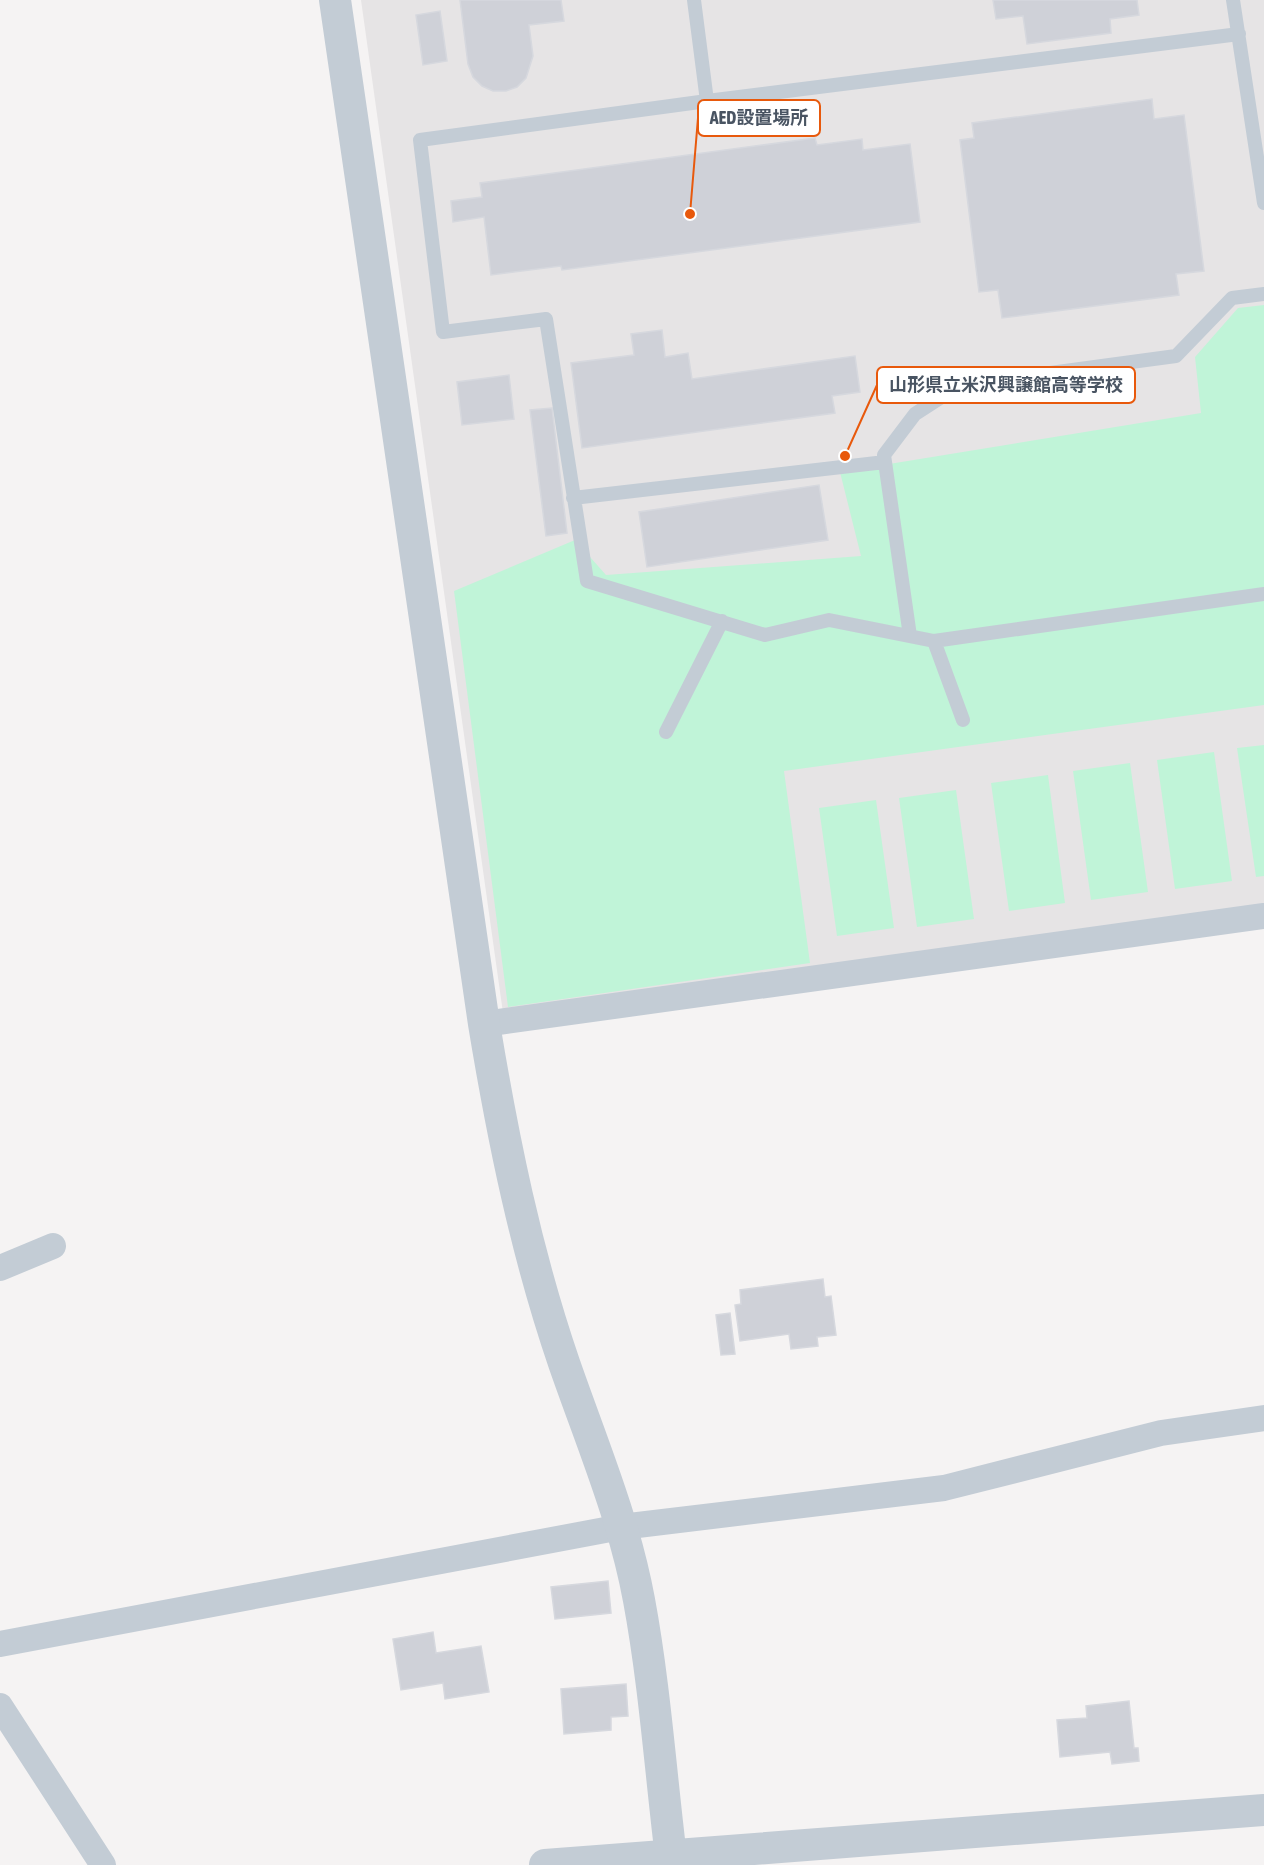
<svg xmlns="http://www.w3.org/2000/svg" width="1264" height="1865" viewBox="0 0 1264 1865" font-family="'Asap Condensed','Noto Sans JP',sans-serif">
<style>
.education{fill:#e6e4e5}
.green{fill:#c0f4d8}
.building{fill:#cfd1d8;stroke:#d6d8de;stroke-width:1.5}
.lines{fill:none;stroke-linecap:round;stroke-linejoin:round}
.service{stroke:#c3ccd5;stroke-width:14}
.minor{stroke:#c3ccd5;stroke-width:26}
.tertiary{stroke:#c3ccd5;stroke-width:32}
.leader{fill:none;stroke:#e8590c;stroke-width:2}
.callout-dot{fill:#e8590c;stroke:#fff;stroke-width:2}
.callout{fill:#fff;stroke:#e8590c;stroke-width:2}
.callout-label{font-size:18px;text-anchor:middle;font-weight:bold;fill:#495462}
</style>
<rect width="100%" height="100%" fill="#f5f3f3"/>
<path class="education" d="M 361,0 L 1264,0 L 1264,911 L 503,1013 Z"/>
<path class="green" d="M 1264,305 L 1264,705 L 784,771 L 810,963 L 508,1007 L 454,591 L 575,540 L 606,575 L 861,556 L 840,472 L 1201,413 L 1195,357 L 1238,308 Z
M 1264,745 L 1264,876 L 1256,877 L 1237,748 Z
M 1214,752 L 1232,881 L 1175,889 L 1157,760 Z
M 1130,763 L 1148,892 L 1091,900 L 1073,771 Z
M 1048,775 L 1065,903 L 1009,911 L 991,783 Z
M 956,790 L 974,919 L 917,927 L 899,798 Z
M 876,800 L 894,928 L 837,936 L 819,808 Z"/>
<path class="building" d="M 460,0 L 561,0 L 564,21 L 529,25 L 533,56 L 526,78 L 517,87 L 506,91 L 493,91 L 482,86 L 473,77 L 468,64 Z
M 993,0 L 1137,0 L 1139,15 L 1110,19 L 1111,33 L 1027,44 L 1023,16 L 996,19 Z
M 440,11 L 447,61 L 423,65 L 416,15 Z
M 1152,99 L 1154,119 L 1184,115 L 1204,271 L 1176,274 L 1179,295 L 1002,318 L 998,290 L 979,292 L 960,140 L 974,138 L 972,123 Z
M 815,138 L 817,145 L 862,139 L 863,150 L 910,144 L 920,222 L 562,270 L 561,266 L 491,275 L 484,217 L 453,222 L 451,201 L 482,197 L 480,183 Z
M 662,330 L 665,357 L 688,353 L 692,379 L 855,356 L 860,392 L 832,396 L 835,413 L 582,448 L 571,363 L 634,355 L 631,334 Z
M 509,375 L 514,419 L 462,425 L 457,382 Z
M 552,408 L 567,533 L 546,536 L 530,410 Z
M 819,485 L 828,540 L 647,567 L 639,512 Z
M 823,1279 L 825,1297 L 831,1296 L 836,1335 L 817,1337 L 818,1346 L 791,1349 L 789,1334 L 740,1341 L 735,1305 L 741,1304 L 740,1290 Z
M 730,1313 L 735,1354 L 721,1355 L 716,1315 Z
M 608,1581 L 611,1613 L 555,1619 L 551,1587 Z
M 433,1632 L 436,1653 L 481,1646 L 489,1692 L 445,1699 L 443,1683 L 401,1690 L 393,1639 Z
M 626,1684 L 628,1716 L 611,1717 L 611,1730 L 564,1734 L 561,1689 Z
M 1129,1701 L 1134,1748 L 1138,1748 L 1139,1761 L 1112,1764 L 1110,1752 L 1060,1757 L 1057,1720 L 1087,1718 L 1086,1706 Z"/>
<g class="lines">
<path class="service" d="M 694,0 L 707,101 L 1239,34
M 1233,0 L 1264,203
M 707,101 L 420,140 L 443,332 L 546,319 L 587,581 L 765,635 L 829,620 L 934,641 L 1264,594
M 573,498 L 885,462
M 910,636 L 884,455 L 915,414 L 960,385 L 1176,356 L 1232,298 L 1264,294
M 934,641 L 963,720
M 666,732 L 722,621"/>
<path class="minor" d="M 484,1024 L 1264,916
M 0,1268 L 53,1246
M 0,1644 L 621,1527 L 944,1488 L 1161,1433 L 1264,1418
M 0,1706 L 103,1865"/>
<path class="tertiary" d="M 335,0 L 484,1024 C 503,1139 526,1252 564,1363 C 591,1441 624,1518 639,1600 C 655,1686 661,1778 672,1865
M 545,1865 L 1264,1810"/>
</g>
<path class="leader" d="M690 214L698 118M845 456L877 385"/>
<g class="callout-dot">
<circle cx="690" cy="214" r="6"/>
<circle cx="845" cy="456" r="6"/>
</g>
<g class="callout">
<rect x="698" y="100" width="122" height="36" rx="6"/>
<rect x="877" y="367" width="258" height="36" rx="6"/>
</g>
<g class="callout-label">
<text x="759" y="124">AED設置場所</text>
<text x="1006" y="391">山形県立米沢興譲館高等学校</text>
</g>
</svg>
